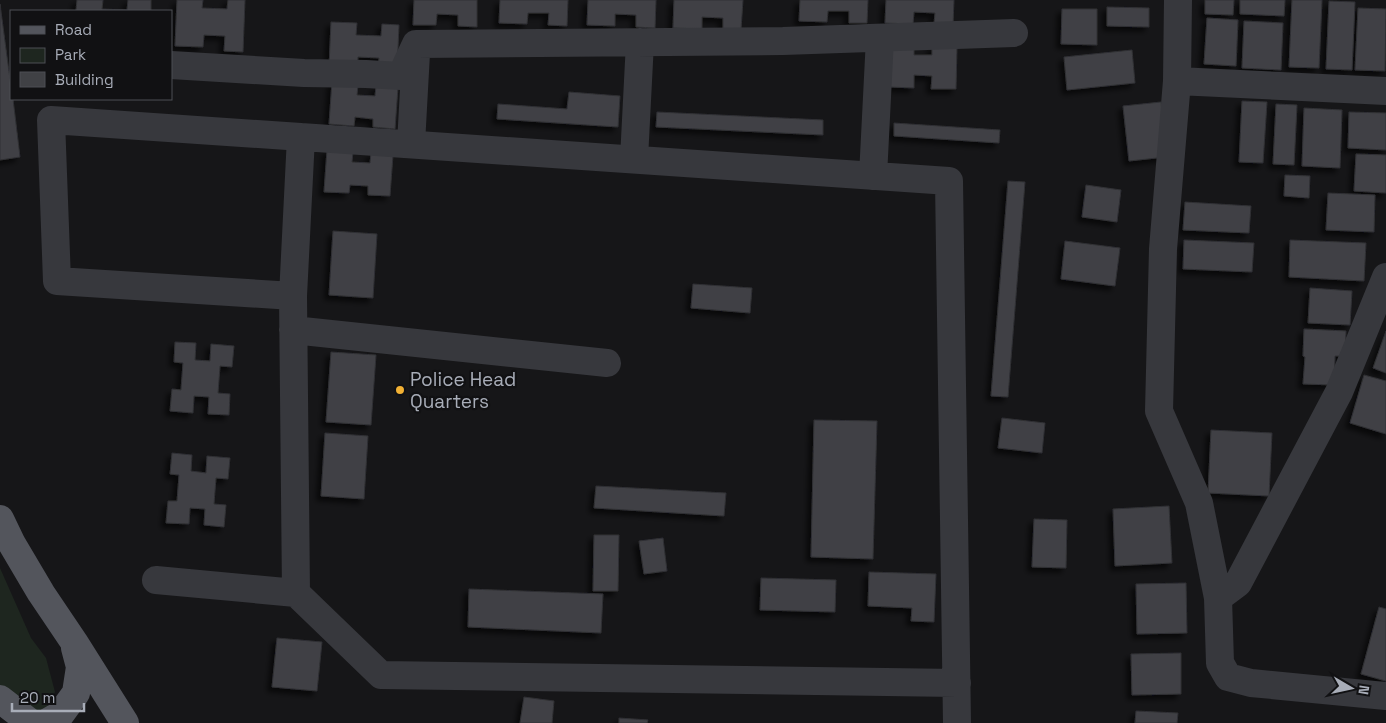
<svg xmlns="http://www.w3.org/2000/svg" width="1386" height="723" viewBox="0 0 1386 723" font-family="'Space Grotesk',sans-serif">
<style>
.green{fill:#1e261f}
.building{fill:#404145;stroke:#303034;filter:url(#shadow)}
.lines{fill:none;stroke-linecap:round;stroke-linejoin:round}
.street{stroke:#37383d;stroke-width:28}
.primary{stroke:#53555c;stroke-width:28}
.poi-dot{fill:#f2b134;stroke:#111113;stroke-width:2}
.labels{text-anchor:middle;dominant-baseline:central;stroke-width:4.5;stroke-linejoin:round;paint-order:stroke}
.poi-label{font-size:19px;fill:#a8adb8;stroke:#111113;text-anchor:start}
</style>
<defs>
<filter id="shadow"><feDropShadow dx="-4.5" dy="4.5" stdDeviation="2.5" flood-color="#0009"/></filter>
</defs>
<rect width="100%" height="100%" fill="#161618"/>
<path class="green" d="M 0,568 L 31,638 L 46,658 L 55,692 L 43,715 L 0,691 Z"/>
<path class="building" d="M 77,0 L 103,0 L 102,9 L 127,10 L 128,0 L 151,0 L 151,11 L 76,11 Z
M 177,0 L 203,0 L 202,8 L 227,9 L 228,0 L 245,0 L 243,52 L 224,51 L 225,36 L 204,35 L 203,47 L 175,46 Z
M 414,0 L 477,0 L 477,27 L 458,26 L 458,15 L 437,14 L 436,25 L 413,25 Z
M 500,0 L 568,0 L 567,26 L 548,25 L 549,13 L 528,13 L 527,24 L 499,23 Z
M 588,0 L 656,0 L 655,28 L 636,27 L 636,15 L 615,14 L 615,26 L 587,25 Z
M 674,0 L 743,0 L 741,30 L 723,30 L 723,18 L 702,17 L 702,29 L 673,28 Z
M 800,0 L 868,0 L 867,23 L 849,23 L 849,11 L 828,11 L 827,22 L 799,21 Z
M 886,0 L 954,0 L 953,25 L 934,24 L 935,13 L 914,12 L 913,24 L 885,23 Z
M 1205,0 L 1234,0 L 1233,15 L 1205,14 Z
M 1240,0 L 1285,0 L 1284,16 L 1240,14 Z
M 1292,0 L 1322,0 L 1319,68 L 1289,67 Z
M 1329,1 L 1355,2 L 1352,70 L 1326,69 Z
M 0,4 L 11,87 L 11,99 L 13,99 L 20,157 L 0,160 Z
M 1107,7 L 1149,8 L 1149,27 L 1107,26 Z
M 1358,8 L 1386,9 L 1385,71 L 1355,70 Z
M 1062,9 L 1097,9 L 1097,45 L 1061,44 Z
M 1207,18 L 1238,20 L 1236,66 L 1204,64 Z
M 1244,21 L 1283,23 L 1281,70 L 1242,68 Z
M 331,22 L 357,23 L 356,35 L 381,36 L 382,24 L 399,25 L 397,70 L 378,69 L 379,58 L 358,57 L 357,69 L 329,67 Z
M 892,45 L 914,45 L 914,55 L 932,55 L 932,46 L 957,47 L 956,89 L 931,89 L 932,76 L 914,75 L 914,88 L 890,87 Z
M 1132,50 L 1135,83 L 1067,90 L 1064,57 Z
M 332,82 L 358,85 L 357,95 L 375,96 L 376,86 L 398,87 L 395,129 L 373,127 L 373,119 L 355,117 L 354,126 L 329,124 Z
M 569,92 L 620,96 L 618,127 L 497,119 L 498,104 L 567,109 Z
M 1242,101 L 1267,102 L 1263,163 L 1239,162 Z
M 1161,102 L 1166,157 L 1129,161 L 1123,106 Z
M 1276,104 L 1297,105 L 1294,165 L 1273,164 Z
M 1304,108 L 1342,110 L 1340,168 L 1302,166 Z
M 657,112 L 823,120 L 823,135 L 656,127 Z
M 1349,112 L 1386,113 L 1386,150 L 1348,148 Z
M 894,123 L 1000,130 L 999,143 L 894,136 Z
M 327,150 L 353,152 L 352,162 L 370,163 L 371,153 L 393,155 L 390,196 L 368,195 L 368,186 L 350,185 L 349,193 L 324,192 Z
M 1356,154 L 1386,155 L 1386,193 L 1354,191 Z
M 1285,175 L 1310,176 L 1309,198 L 1284,196 Z
M 1008,181 L 1025,182 L 1008,397 L 991,396 Z
M 1086,185 L 1121,190 L 1117,222 L 1082,217 Z
M 1328,193 L 1375,195 L 1374,232 L 1326,230 Z
M 1185,202 L 1251,206 L 1249,233 L 1183,230 Z
M 333,231 L 377,234 L 373,298 L 329,295 Z
M 1184,240 L 1254,243 L 1252,272 L 1183,269 Z
M 1290,240 L 1366,243 L 1364,281 L 1289,277 Z
M 1065,241 L 1120,248 L 1115,286 L 1061,279 Z
M 693,284 L 752,288 L 750,313 L 691,308 Z
M 1310,288 L 1352,291 L 1350,325 L 1308,323 Z
M 1304,329 L 1346,331 L 1345,356 L 1335,356 L 1334,385 L 1303,384 L 1305,357 L 1303,356 Z
M 1386,331 L 1386,373 L 1373,368 Z
M 175,342 L 196,343 L 195,360 L 210,361 L 211,344 L 234,346 L 232,367 L 220,366 L 218,393 L 230,394 L 229,415 L 208,414 L 209,397 L 194,396 L 193,413 L 170,411 L 172,389 L 181,390 L 183,363 L 174,362 Z
M 331,352 L 376,355 L 371,425 L 326,422 Z
M 1364,375 L 1386,381 L 1386,434 L 1350,423 Z
M 1002,418 L 1045,423 L 1042,453 L 998,448 Z
M 814,420 L 877,421 L 873,559 L 811,557 Z
M 1211,430 L 1272,433 L 1269,496 L 1208,493 Z
M 325,433 L 368,436 L 364,499 L 321,496 Z
M 172,453 L 192,455 L 191,471 L 206,473 L 207,456 L 230,458 L 228,479 L 216,478 L 214,504 L 226,505 L 224,527 L 204,525 L 205,509 L 190,508 L 189,524 L 166,523 L 168,501 L 177,501 L 179,475 L 170,474 Z
M 596,486 L 726,493 L 724,516 L 594,508 Z
M 1169,506 L 1172,563 L 1115,566 L 1113,509 Z
M 1034,519 L 1067,520 L 1066,568 L 1032,567 Z
M 594,535 L 619,535 L 618,591 L 593,591 Z
M 663,538 L 667,571 L 644,574 L 639,541 Z
M 869,572 L 936,574 L 934,622 L 911,621 L 912,608 L 868,606 Z
M 761,578 L 836,580 L 835,612 L 760,610 Z
M 1186,583 L 1187,633 L 1137,634 L 1136,584 Z
M 469,589 L 603,594 L 601,633 L 468,627 Z
M 1379,607 L 1386,609 L 1386,681 L 1361,674 Z
M 277,638 L 322,642 L 317,691 L 272,687 Z
M 1181,653 L 1181,694 L 1132,695 L 1131,654 Z
M 524,697 L 554,701 L 552,723 L 520,723 Z
M 1136,711 L 1178,713 L 1177,723 L 1135,723 Z
M 619,718 L 648,720 L 647,723 L 619,723 Z"/>
<g class="lines">
<path class="street" d="M 1178,0 L 1177,81 L 1163,249 L 1159,411 L 1199,503 L 1218,598 L 1220,663 L 1228,677 L 1251,683 L 1386,696
M 171,65 L 304,73 L 366,74 L 401,76 L 416,44 L 783,41 L 1014,33
M 1177,81 L 1386,91
M 411,144 L 416,53
M 634,159 L 640,42
M 873,176 L 880,38
M 293,296 L 57,281 L 51,120 L 949,181 L 957,723
M 293,330 L 607,363
M 156,580 L 296,593 L 381,675 L 957,683
M 296,593 L 293,296 L 301,137
M 1218,598 L 1238,583 L 1339,392 L 1386,277"/>
<path class="primary" d="M 0,519 L 12,544 L 41,593 L 74,642 L 125,723
M 0,699 L 31,723
M 46,723 L 60,715 L 76,693 L 80,667 L 75,648"/>
</g>
<circle class="poi-dot" cx="400" cy="390" r="5"/>
<g class="labels">
<g class="poi-label">
<text x="410" y="379">Police Head<tspan x="410" dy="22">Quarters</tspan></text>
</g>
</g>
<rect x="10" y="10" width="162" height="90" fill="#111113" stroke="#4d4f55"/>
<rect x="20" y="26" width="25" height="8" fill="#53555c" stroke="#4d4f55"/>
<text x="55" y="35" font-size="15" fill="#a8adb8">Road</text>
<rect x="20" y="48" width="25" height="15" fill="#1e261f" stroke="#4d4f55"/>
<text x="55" y="60" font-size="15" fill="#a8adb8">Park</text>
<rect x="20" y="72" width="25" height="15" fill="#404145" stroke="#4d4f55"/>
<text x="55" y="85" font-size="15" fill="#a8adb8">Building</text>
<g transform="translate(1351 688) rotate(99)" stroke="#111113" stroke-width="4" paint-order="stroke">
<path d="M0-4L9 19L0 12L-9 19Z" fill="#a8adb8"/>
<text y="-8" font-size="14" font-weight="bold" text-anchor="middle" fill="#a8adb8">N</text>
</g>
<path d="M12 703v8h72v-8" fill="none" stroke="#a8adb8" stroke-width="2.5"/>
<text x="20" y="703" font-size="15" fill="#a8adb8" stroke="#111113" stroke-width="4" paint-order="stroke">20 m</text>
</svg>
